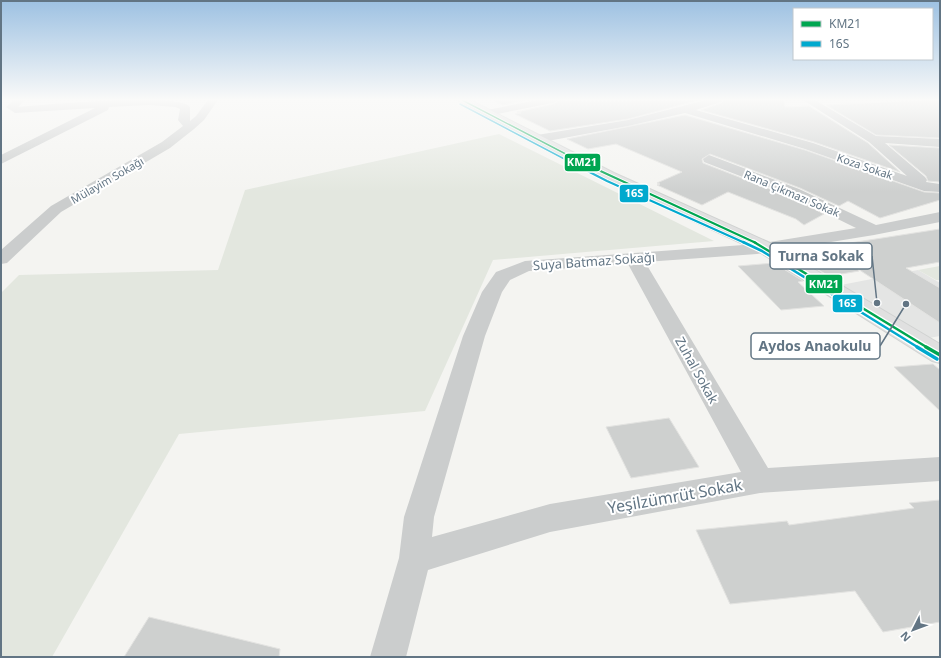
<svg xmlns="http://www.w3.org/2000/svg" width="941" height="658" viewBox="0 0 941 658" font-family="'Noto Sans',sans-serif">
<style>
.built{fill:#e4e5e4}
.green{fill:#e3e7df}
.building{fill:#ced0cf;stroke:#e3e3e1}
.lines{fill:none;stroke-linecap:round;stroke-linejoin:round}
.secondary-casing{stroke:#d0d2d1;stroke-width:2}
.street{fill:#cbcdcd;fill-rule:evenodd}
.secondary{fill:#e0e0e0;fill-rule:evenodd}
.bus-1-far3-casing{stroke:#fff;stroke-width:3}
.bus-1-far2-casing{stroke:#fff;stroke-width:4}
.bus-1-far1-casing{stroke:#fff;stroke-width:5}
.bus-1-casing{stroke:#fff;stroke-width:6}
.bus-2-far3-casing{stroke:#fff;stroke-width:3}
.bus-2-far2-casing{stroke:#fff;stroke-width:4}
.bus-2-far1-casing{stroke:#fff;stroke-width:5}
.bus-2-casing{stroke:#fff;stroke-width:6}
.bus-1-far3{stroke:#00a651;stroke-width:1.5}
.bus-1-far2{stroke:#00a651;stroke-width:2}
.bus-1-far1{stroke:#00a651;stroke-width:2.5}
.bus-1{stroke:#00a651;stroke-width:3.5}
.bus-2-far3{stroke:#00a9ce;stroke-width:1.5}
.bus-2-far2{stroke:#00a9ce;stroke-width:2}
.bus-2-far1{stroke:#00a9ce;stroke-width:2.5}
.bus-2{stroke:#00a9ce;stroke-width:3.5}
.labels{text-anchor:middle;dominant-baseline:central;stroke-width:4;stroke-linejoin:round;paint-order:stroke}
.far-street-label{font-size:11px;fill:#627584;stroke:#fff}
.street-label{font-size:13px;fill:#627584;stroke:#fff}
.near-street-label{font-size:16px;fill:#627584;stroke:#fff}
.leader{fill:none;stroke:#627584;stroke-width:1.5}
.callout-dot{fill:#627584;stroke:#fff;stroke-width:1.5}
.callout{fill:#fff;stroke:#627584;stroke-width:1.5}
.callout-label{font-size:14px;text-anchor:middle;font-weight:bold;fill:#627584}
.line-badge{stroke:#fff;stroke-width:1.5}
.badge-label{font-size:11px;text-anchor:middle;font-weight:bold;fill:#fff}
</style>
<rect width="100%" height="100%" fill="#f4f4f1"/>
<path class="built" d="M 918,270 L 940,283 L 940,336 L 929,338 L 841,285 Z"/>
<path class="green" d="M 499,134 L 714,241 L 493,260 L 425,411 L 179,434 L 52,657 L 1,657 L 1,293 L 19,275 L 218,270 L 245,190 Z
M 940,266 L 940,280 L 936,280 L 918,270 Z"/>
<path class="building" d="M 490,100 L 529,100 L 503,105 Z
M 559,100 L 595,101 L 700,100 L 628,119 L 550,131 L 515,114 L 521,113 L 517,112 L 553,104 Z
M 723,100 L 784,100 L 785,107 L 809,106 L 868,143 L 900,172 L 814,142 L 701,110 L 721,103 Z
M 923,100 L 940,100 L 940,138 L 876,135 L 826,105 Z
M 685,115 L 805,150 L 924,192 L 940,193 L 940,200 L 880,218 L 848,201 L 839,206 L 800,188 L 710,154 L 702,159 L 703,163 L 788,196 L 824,214 L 804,225 L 796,219 L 728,192 L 702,205 L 657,185 L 660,184 L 657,183 L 682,172 L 616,144 L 588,149 L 567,139 Z
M 889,145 L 940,148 L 940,182 L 928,181 L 926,176 Z
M 940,229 L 940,262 L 906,268 L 940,288 L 940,323 L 858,269 L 859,271 L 829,276 L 803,261 L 813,260 L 807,256 L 843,250 L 837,245 Z
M 774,263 L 803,281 L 798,282 L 824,306 L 781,310 L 738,266 Z
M 933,364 L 940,370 L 940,411 L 894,367 Z
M 669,418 L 699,467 L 631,478 L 606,427 Z
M 940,500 L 940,622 L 883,632 L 855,591 L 730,604 L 696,530 L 787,521 L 789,525 L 914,508 L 909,503 Z
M 149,617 L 280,649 L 279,657 L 124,657 Z"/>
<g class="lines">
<g class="secondary-casing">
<path id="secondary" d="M 457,100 L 470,100 L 614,173 L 770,243 L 940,344 L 940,363 L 932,361 L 758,251 L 604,179 Z"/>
</g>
<path class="street" d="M 14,100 L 25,100 L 18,107 C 43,105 178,92 190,107 L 190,121 L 196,116 L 208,100 L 218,100 L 204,120 L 194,129 L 170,148 L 61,212 L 7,263 L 1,264 L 1,250 L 51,206 L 162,142 L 183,126 L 178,120 L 180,109 L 175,107 L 149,105 L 109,107 L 108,110 L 1,164 L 1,155 L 95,108 L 15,113 L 6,107 Z
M 537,100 L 558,100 L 553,103 L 487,116 L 482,113 L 487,110 Z
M 706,100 L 722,100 L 721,102 L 696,110 L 813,143 L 907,176 L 869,142 L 803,100 L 815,100 L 876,136 L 940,139 L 940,147 L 885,143 L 925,177 L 927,180 L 926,182 L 940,184 L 940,192 L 924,191 L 805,149 L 685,113 L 628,126 L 537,143 L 531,139 L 537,135 L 628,120 Z
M 709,155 L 799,189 L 876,225 L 940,212 L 940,222 L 874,235 L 757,254 L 645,262 L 768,468 L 940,457 L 940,481 L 760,493 L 550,532 L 428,570 L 406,657 L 370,657 L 399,558 L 404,517 L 463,336 L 482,292 L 496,272 L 525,261 L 757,244 L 856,228 L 789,195 L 704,162 L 703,159 ZM 628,264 L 741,472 L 550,504 L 432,537 L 434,517 L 485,336 L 502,292 L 510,280 L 529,271 Z"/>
<use href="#secondary" class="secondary"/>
<g class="bus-1-far3-casing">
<path id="bus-1-far3" d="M 462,100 L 583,163"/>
</g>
<g class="bus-1-far2-casing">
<path id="bus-1-far2" d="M 581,162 L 756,243"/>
</g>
<g class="bus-1-far1-casing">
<path id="bus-1-far1" d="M 754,242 L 928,348"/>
</g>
<g class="bus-1-casing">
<path id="bus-1" d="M 926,347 L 940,355"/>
</g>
<g class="bus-2-far3-casing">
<path id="bus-2-far3" d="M 460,104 L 572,163"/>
</g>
<g class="bus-2-far2-casing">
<path id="bus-2-far2" d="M 570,162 L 607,181 L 745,243"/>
</g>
<g class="bus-2-far1-casing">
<path id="bus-2-far1" d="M 743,242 L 762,251 L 919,348"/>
</g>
<g class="bus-2-casing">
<path id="bus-2" d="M 917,347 L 937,359"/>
</g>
<use href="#bus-1-far3" class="bus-1-far3"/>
<use href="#bus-1-far2" class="bus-1-far2"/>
<use href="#bus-1-far1" class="bus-1-far1"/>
<use href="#bus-1" class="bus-1"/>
<use href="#bus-2-far3" class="bus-2-far3"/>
<use href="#bus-2-far2" class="bus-2-far2"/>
<use href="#bus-2-far1" class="bus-2-far1"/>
<use href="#bus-2" class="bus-2"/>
</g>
<linearGradient id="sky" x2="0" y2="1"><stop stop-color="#9dc1e2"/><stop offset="0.52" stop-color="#fafaf9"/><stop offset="1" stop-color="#fafaf9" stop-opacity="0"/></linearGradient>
<rect width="941" height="192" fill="url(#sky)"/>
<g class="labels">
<g class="far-street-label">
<text transform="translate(865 166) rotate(19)">Koza Sokak</text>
<text transform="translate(107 180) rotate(-30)">Mülayim Sokağı</text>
<text transform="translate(792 193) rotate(23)">Rana Çıkmazı Sokak</text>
</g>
<g class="street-label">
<text transform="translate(594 261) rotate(-4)">Suya Batmaz Sokağı</text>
<text transform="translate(697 370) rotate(61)">Zuhal Sokak</text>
</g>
<g class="near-street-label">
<text transform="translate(675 496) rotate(-10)">Yeşilzümrüt Sokak</text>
</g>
</g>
<path class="leader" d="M877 303L872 256M906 304L880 346"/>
<g class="callout-dot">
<circle cx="877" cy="303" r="4"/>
<circle cx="906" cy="304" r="4"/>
</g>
<g class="callout">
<rect x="770" y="243" width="102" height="26" rx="4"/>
<rect x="751" y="333" width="129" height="26" rx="4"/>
</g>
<g class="callout-label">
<text x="821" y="261">Turna Sokak</text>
<text x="815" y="351">Aydos Anaokulu</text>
</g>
<g class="line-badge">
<rect x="564" y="153" width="37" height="19" rx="4" fill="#00a651"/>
<rect x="619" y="184" width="30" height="19" rx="4" fill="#00a9ce"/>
<rect x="805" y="274" width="38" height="20" rx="4" fill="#00a651"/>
<rect x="832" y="294" width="31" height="19" rx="4" fill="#00a9ce"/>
</g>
<g class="badge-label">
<text x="582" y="166">KM21</text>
<text x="634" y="197">16S</text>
<text x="824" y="288">KM21</text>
<text x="847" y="307">16S</text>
</g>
<rect width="941" height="658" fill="none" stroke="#627584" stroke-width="4"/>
<rect x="793" y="8" width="140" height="52" fill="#ffffff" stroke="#c0c8ce"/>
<rect x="801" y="21" width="20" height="6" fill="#00a651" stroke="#c0c8ce"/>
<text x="829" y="28" font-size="12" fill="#627584">KM21</text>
<rect x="801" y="41" width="20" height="6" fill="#00a9ce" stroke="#c0c8ce"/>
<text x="829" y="48" font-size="12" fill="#627584">16S</text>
<g transform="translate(913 630) rotate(228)" stroke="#ffffff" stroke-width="3" paint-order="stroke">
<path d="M0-3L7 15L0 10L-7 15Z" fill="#627584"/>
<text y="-6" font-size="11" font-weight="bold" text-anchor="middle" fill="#627584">N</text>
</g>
</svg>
